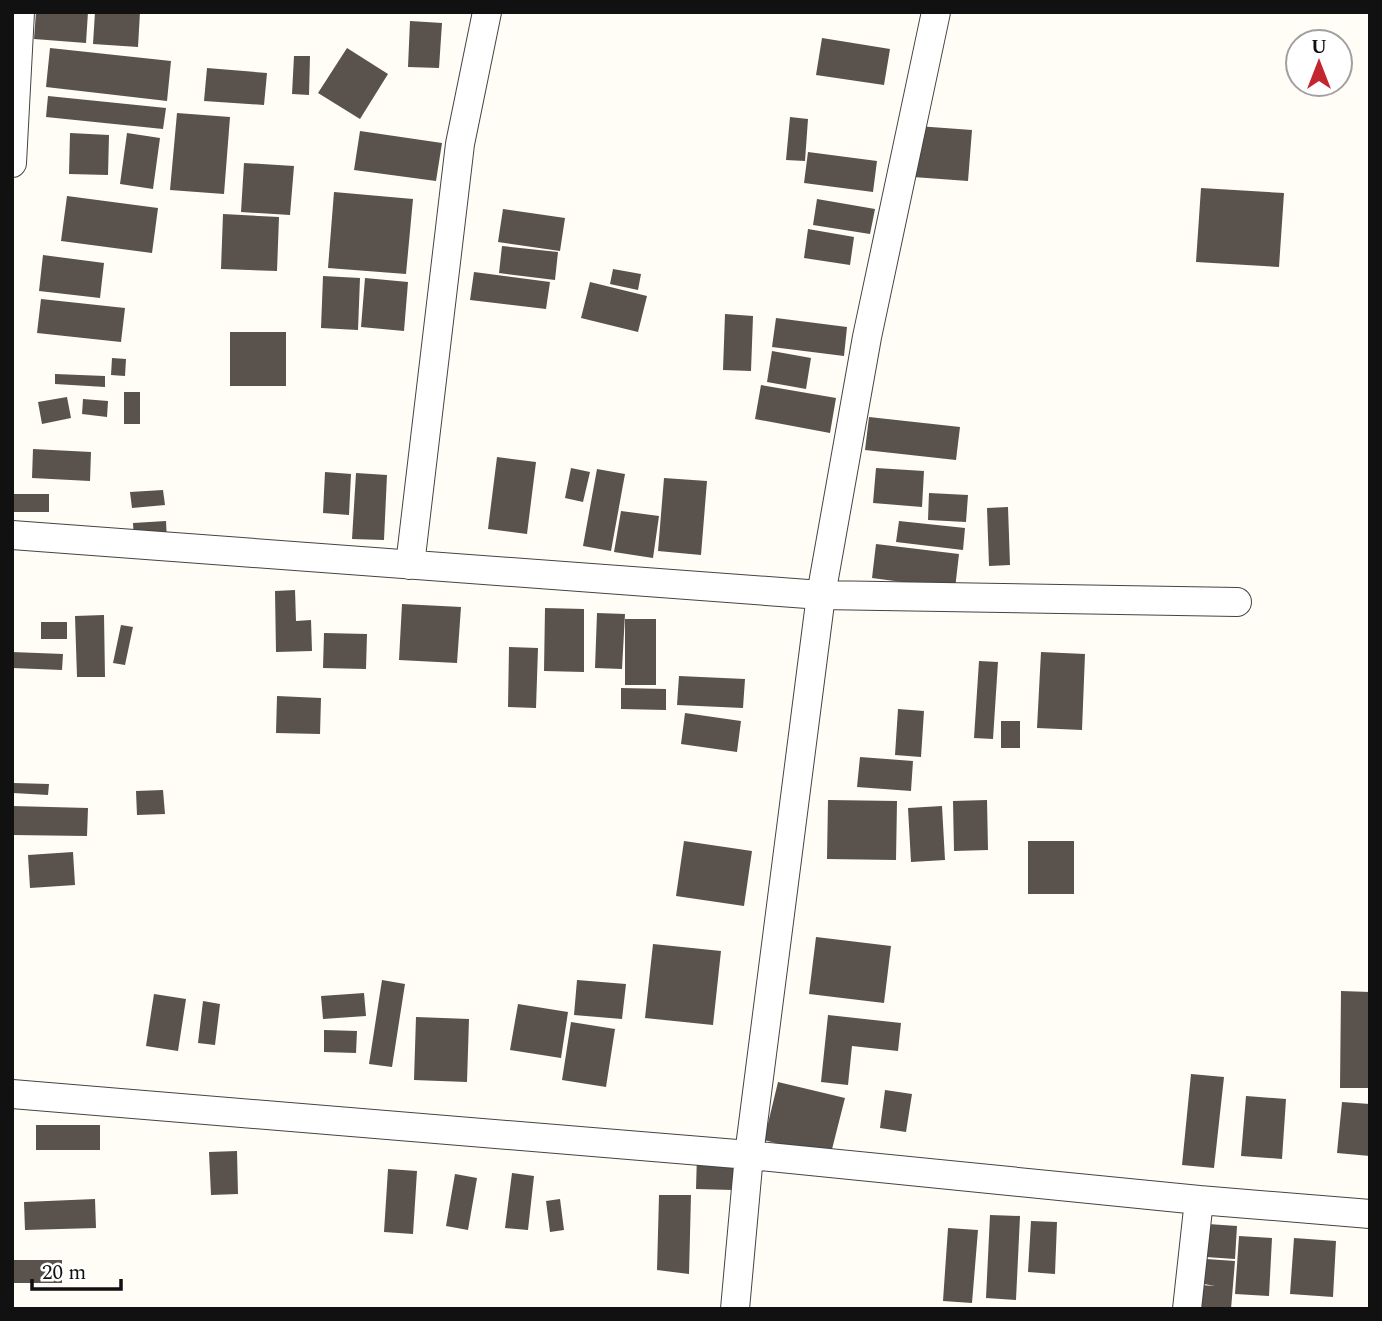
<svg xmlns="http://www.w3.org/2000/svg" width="1382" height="1321" viewBox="0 0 1382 1321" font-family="Spectral,serif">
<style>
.building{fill:#5a524d}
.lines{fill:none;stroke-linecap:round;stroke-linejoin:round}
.street-casing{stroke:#444;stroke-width:30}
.street{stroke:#fff;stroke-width:28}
</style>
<rect width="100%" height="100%" fill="#fffdf5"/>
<path class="building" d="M 36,12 L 88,12 L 86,43 L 34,39 Z
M 95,12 L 140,12 L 138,47 L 93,44 Z
M 410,21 L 442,23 L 439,68 L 408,67 Z
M 822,38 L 890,49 L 884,85 L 816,75 Z
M 50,48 L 171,61 L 167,101 L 46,87 Z
M 347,48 L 388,74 L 360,119 L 318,93 Z
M 294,56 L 310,56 L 309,95 L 292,94 Z
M 207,68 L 267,73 L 264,105 L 204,101 Z
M 48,96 L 166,108 L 163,129 L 46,117 Z
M 177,113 L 230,117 L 224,194 L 170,190 Z
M 790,117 L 808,119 L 805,161 L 786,160 Z
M 917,126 L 972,130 L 968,181 L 913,177 Z
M 360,131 L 442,143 L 436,181 L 354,170 Z
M 70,133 L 109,135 L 108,175 L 69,174 Z
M 127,133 L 160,138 L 153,189 L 120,184 Z
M 808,152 L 877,161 L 873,192 L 804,183 Z
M 244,163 L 294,166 L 290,215 L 241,212 Z
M 1201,188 L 1284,193 L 1279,267 L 1196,262 Z
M 334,192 L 413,199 L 406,274 L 328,268 Z
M 67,196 L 158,208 L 152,253 L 61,241 Z
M 817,199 L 875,209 L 870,234 L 813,225 Z
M 503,209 L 565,218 L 560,251 L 498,242 Z
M 223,214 L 279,217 L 277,271 L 221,269 Z
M 808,229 L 854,237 L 850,265 L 804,258 Z
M 502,246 L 558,252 L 555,280 L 499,273 Z
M 43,255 L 104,263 L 100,298 L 39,291 Z
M 613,269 L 641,274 L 638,290 L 610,284 Z
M 474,272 L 550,282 L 546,309 L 470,300 Z
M 323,276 L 360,278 L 358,330 L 321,328 Z
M 365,278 L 408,282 L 404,331 L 361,327 Z
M 590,282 L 647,296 L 638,332 L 581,318 Z
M 41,299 L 125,308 L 121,342 L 37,333 Z
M 725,314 L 753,316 L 751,371 L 723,370 Z
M 776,318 L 847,327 L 844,356 L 772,347 Z
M 230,332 L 286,332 L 286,386 L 230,386 Z
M 772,351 L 811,358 L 806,389 L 767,382 Z
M 112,358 L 126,359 L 125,376 L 111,375 Z
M 55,374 L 105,376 L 105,387 L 55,384 Z
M 761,385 L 836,398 L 830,433 L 755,419 Z
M 124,392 L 140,392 L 140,424 L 124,424 Z
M 67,397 L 71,418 L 42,424 L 38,402 Z
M 83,399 L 108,401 L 107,417 L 82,414 Z
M 869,417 L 960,427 L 956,460 L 865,450 Z
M 33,449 L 91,452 L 90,481 L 32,478 Z
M 497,457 L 536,462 L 527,534 L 488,529 Z
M 571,468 L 590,472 L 583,502 L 565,498 Z
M 876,468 L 924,471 L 922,507 L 873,503 Z
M 597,469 L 625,474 L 611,551 L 583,546 Z
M 325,472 L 351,474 L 349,515 L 323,513 Z
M 356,473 L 387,475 L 384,540 L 352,539 Z
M 664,478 L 707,481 L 701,555 L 658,551 Z
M 163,490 L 165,505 L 132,508 L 130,492 Z
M 929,493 L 968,495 L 966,522 L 928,520 Z
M 13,494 L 49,494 L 49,512 L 13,512 Z
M 1008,507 L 1010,565 L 989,566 L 987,508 Z
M 621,511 L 659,516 L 653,558 L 614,552 Z
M 166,521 L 167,540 L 134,542 L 133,523 Z
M 899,521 L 965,528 L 963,550 L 896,542 Z
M 876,544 L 959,554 L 955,589 L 872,578 Z
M 295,590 L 296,621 L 311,620 L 312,651 L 276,652 L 275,591 Z
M 402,604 L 461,607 L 457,663 L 399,660 Z
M 545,608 L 584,609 L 584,672 L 544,671 Z
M 597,613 L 625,614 L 622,669 L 595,668 Z
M 104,615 L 105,677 L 77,677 L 75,616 Z
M 625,619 L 656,619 L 656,685 L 625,685 Z
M 41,622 L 67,622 L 67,639 L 41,639 Z
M 121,625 L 133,627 L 125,665 L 113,663 Z
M 324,633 L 367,634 L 366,669 L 323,668 Z
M 509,647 L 538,648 L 536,708 L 508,707 Z
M 12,652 L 63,654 L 62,670 L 12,668 Z
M 1041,652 L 1085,654 L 1082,730 L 1037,728 Z
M 979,661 L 998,662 L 993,739 L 974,738 Z
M 679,676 L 745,679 L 743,708 L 677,705 Z
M 621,688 L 666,689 L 666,710 L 621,709 Z
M 277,696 L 321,698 L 320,734 L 276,733 Z
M 898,709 L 924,711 L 921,757 L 895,755 Z
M 685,713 L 741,721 L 737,752 L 681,744 Z
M 1001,721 L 1020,721 L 1020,748 L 1001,748 Z
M 860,757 L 913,761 L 911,791 L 857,787 Z
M 13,783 L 49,784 L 48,795 L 13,793 Z
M 163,790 L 165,814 L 137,815 L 136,791 Z
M 828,800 L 897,801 L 896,860 L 827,859 Z
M 987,800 L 988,850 L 954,851 L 953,801 Z
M 12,806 L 88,808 L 87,836 L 12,835 Z
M 942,806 L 945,860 L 911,862 L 908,808 Z
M 684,841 L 752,851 L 744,906 L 676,896 Z
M 1028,841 L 1074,841 L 1074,894 L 1028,894 Z
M 73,852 L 75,885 L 30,888 L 28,855 Z
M 816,937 L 891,946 L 884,1003 L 809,994 Z
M 653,944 L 721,951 L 713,1025 L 645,1018 Z
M 382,980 L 405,984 L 392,1067 L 369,1064 Z
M 577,980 L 626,984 L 622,1019 L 574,1015 Z
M 1341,991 L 1370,992 L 1370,1088 L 1340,1088 Z
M 364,993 L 366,1016 L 323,1019 L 321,996 Z
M 154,994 L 186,999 L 178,1051 L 146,1046 Z
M 203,1001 L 220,1004 L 215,1045 L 198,1043 Z
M 518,1004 L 568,1012 L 561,1058 L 510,1050 Z
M 828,1015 L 901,1023 L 898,1051 L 852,1046 L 848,1085 L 821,1082 Z
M 416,1017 L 469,1019 L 467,1082 L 414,1080 Z
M 571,1022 L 615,1029 L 606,1087 L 562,1080 Z
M 324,1030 L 357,1031 L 356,1053 L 324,1052 Z
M 1191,1074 L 1224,1077 L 1214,1168 L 1182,1165 Z
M 778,1082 L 845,1098 L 830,1157 L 764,1140 Z
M 885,1090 L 912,1094 L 906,1132 L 880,1128 Z
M 1246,1096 L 1286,1099 L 1282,1159 L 1241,1156 Z
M 1342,1102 L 1370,1104 L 1370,1156 L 1337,1153 Z
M 36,1125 L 100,1125 L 100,1150 L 36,1150 Z
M 237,1151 L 238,1194 L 211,1195 L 209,1152 Z
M 697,1155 L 735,1156 L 733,1190 L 696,1189 Z
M 388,1169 L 417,1171 L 413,1234 L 384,1232 Z
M 512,1173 L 534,1176 L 528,1230 L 505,1228 Z
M 455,1174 L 477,1178 L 468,1230 L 446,1226 Z
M 659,1195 L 691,1195 L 689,1274 L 657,1270 Z
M 95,1199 L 96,1228 L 25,1230 L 24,1202 Z
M 560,1199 L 564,1230 L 550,1232 L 546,1201 Z
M 990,1215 L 1020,1216 L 1016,1300 L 986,1298 Z
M 1031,1221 L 1057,1222 L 1055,1274 L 1028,1272 Z
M 1208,1224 L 1237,1226 L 1235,1259 L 1206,1257 Z
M 948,1228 L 978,1230 L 972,1303 L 943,1301 Z
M 1239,1236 L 1272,1238 L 1269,1296 L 1235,1294 Z
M 1294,1238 L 1336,1241 L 1333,1297 L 1290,1294 Z
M 1206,1259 L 1235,1261 L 1231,1309 L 1199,1309 L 1201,1285 L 1215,1286 L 1204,1284 Z
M 12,1260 L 62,1260 L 62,1283 L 12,1283 Z"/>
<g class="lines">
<g class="street-casing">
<path id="street" d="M 936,12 L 867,337 L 821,595 L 1237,602
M 12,163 L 20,12
M 12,535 L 821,595 L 749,1155 L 12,1094
M 410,565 L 460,144 L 487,12
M 1199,1200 L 1370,1214
M 735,1309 L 749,1155 L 1199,1200 L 1187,1309"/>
</g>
<use href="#street" class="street"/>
</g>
<rect width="1382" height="1321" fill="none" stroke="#111111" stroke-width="28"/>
<g transform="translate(1319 63)"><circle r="33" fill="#ffffff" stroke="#a0a0a0" stroke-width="2"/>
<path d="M0-5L12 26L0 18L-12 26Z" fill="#c4262e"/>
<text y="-10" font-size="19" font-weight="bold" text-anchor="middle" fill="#111111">U</text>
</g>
<path d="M32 1279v10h89v-10" fill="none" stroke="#111111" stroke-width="3.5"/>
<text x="42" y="1279" font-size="21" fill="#111111" stroke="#ffffff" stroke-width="5" paint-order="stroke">20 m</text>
</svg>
